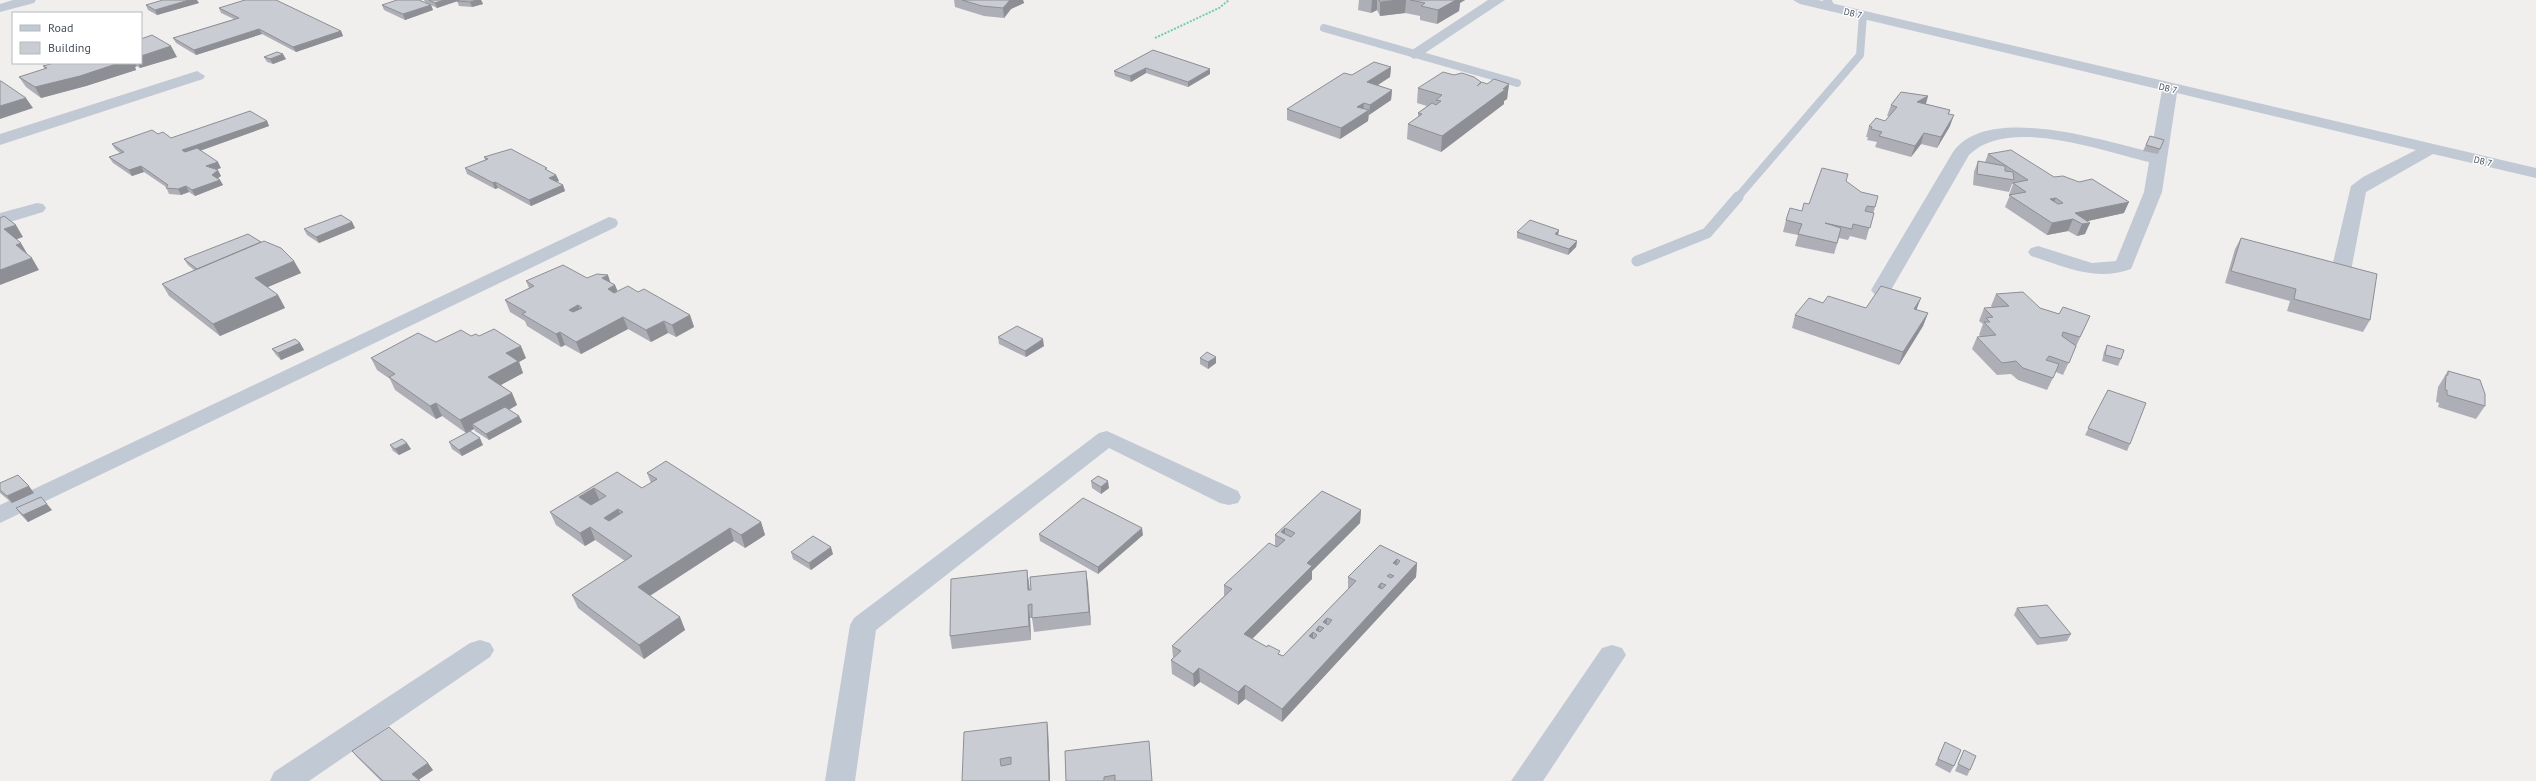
<svg xmlns="http://www.w3.org/2000/svg" width="2536" height="781" viewBox="0 0 2536 781" font-family="'PT Sans',sans-serif">
<style>
.lines{fill:none;stroke-linecap:round;stroke-linejoin:round}
.path{stroke:#71cfab;stroke-width:2;stroke-dasharray:2 1.5;stroke-linecap:butt}
.service-far1{stroke:#c1c9d4;stroke-width:8}
.service{stroke:#c1c9d4;stroke-width:11}
.minor{fill:#c1c9d4;fill-rule:evenodd}
.wall{fill:#aeafb6}
.shaded-wall{fill:#8d8f94}
.building{fill:#caccd4;stroke:#8d8f94;fill-rule:evenodd}
.labels{text-anchor:middle;dominant-baseline:central;stroke-width:3;stroke-linejoin:round;paint-order:stroke}
.far-street-label{font-size:9px;fill:#464f5c;stroke:#fff}
</style>
<rect width="100%" height="100%" fill="#f1eeee"/>
<g class="lines">
<path class="path" d="M 1155,38 L 1219,8 L 1229,0"/>
<path class="service-far1" d="M 1827,0 L 1831,7
M 1324,28 L 1517,83
M 1737,198 L 1860,55 L 1863,15"/>
<path class="service" d="M 1637,261 L 1707,233 L 1738,197"/>
<path class="minor" d="M 13,0 L 36,0 L 34,3 L 0,12 L 0,4 Z
M 1488,0 L 1505,0 L 1419,57 L 1414,59 L 1406,54 Z
M 1793,0 L 1818,0 L 2536,168 L 2536,178 L 2433,154 L 2366,192 L 2351,271 L 2348,275 L 2334,275 L 2331,271 L 2351,186 L 2363,177 L 2416,150 L 2177,93 L 2162,192 L 2131,269 C 2096,282 2065,267 2031,256 L 2028,252 L 2031,248 L 2038,246 L 2092,263 L 2116,261 L 2144,192 L 2149,162 C 2102,151 2008,116 1969,155 L 1891,290 L 1888,294 L 1874,294 L 1871,290 L 1953,152 C 1987,103 2104,141 2151,152 L 2162,90 L 1800,4 Z
M 197,71 L 205,76 L 203,79 L 0,145 L 0,134 Z
M 37,203 L 43,204 L 46,208 L 43,212 L 0,225 L 0,213 Z
M 609,217 L 616,219 L 618,223 L 616,227 L 0,523 L 0,505 Z
M 1107,431 L 1238,491 L 1241,497 L 1238,503 L 1229,505 L 1220,503 L 1109,448 L 876,630 L 855,781 L 825,781 L 850,625 L 854,618 L 1099,433 Z
M 480,640 L 490,643 L 494,650 L 490,657 L 309,781 L 270,781 L 274,772 L 470,643 Z
M 1612,645 L 1622,648 L 1626,655 L 1543,781 L 1511,781 L 1602,648 Z"/>
</g>
<path class="wall" d="M 424,0 L 481,0 L 483,4 L 472,7 L 459,6 L 457,1 L 437,8 L 425,2 Z
M 954,0 L 1023,0 L 1024,3 L 1011,9 L 1004,18 L 984,16 L 955,7 Z
M 1359,0 L 1465,0 L 1460,3 L 1459,11 L 1437,24 L 1420,20 L 1420,16 L 1405,13 L 1380,16 L 1377,10 L 1371,13 L 1358,10 Z
M 199,3 L 157,15 L 148,10 L 146,5 Z
M 382,5 L 431,5 L 433,10 L 405,20 L 384,10 Z
M 219,8 L 341,31 L 343,36 L 296,52 L 262,34 L 196,55 L 176,43 L 173,38 L 234,19 L 221,13 Z
M 1153,50 L 1210,74 L 1188,87 L 1146,73 L 1131,82 L 1115,76 L 1114,71 Z
M 177,57 L 140,68 L 137,66 L 135,67 L 136,70 L 86,86 L 41,98 L 26,87 L 19,77 L 45,69 L 43,66 L 54,63 L 141,63 Z
M 264,57 L 286,59 L 273,64 L 267,62 Z
M 1391,67 L 1390,77 L 1377,85 L 1392,90 L 1391,100 L 1369,115 L 1368,121 L 1340,139 L 1287,120 L 1287,109 L 1352,75 Z
M 1481,82 L 1481,83 L 1487,84 L 1509,84 L 1507,99 L 1504,101 L 1504,104 L 1441,152 L 1407,139 L 1408,124 L 1418,117 L 1418,113 L 1427,106 L 1417,103 L 1418,88 Z
M 1928,96 L 1926,104 L 1950,110 L 1949,114 L 1950,126 L 1937,148 L 1921,144 L 1911,157 L 1875,147 L 1877,142 L 1867,140 L 1868,137 L 1866,137 L 1869,126 L 1885,121 L 1889,116 L 1887,116 L 1891,105 Z
M 267,121 L 269,126 L 200,151 L 221,168 L 216,169 L 221,176 L 218,178 L 220,180 L 223,185 L 195,196 L 189,192 L 181,195 L 169,194 L 166,187 L 144,172 L 132,176 L 113,163 L 109,157 L 120,153 L 115,149 L 112,144 L 158,134 L 171,138 Z
M 2150,136 L 2164,140 L 2158,154 L 2143,151 Z
M 1988,154 L 2054,177 L 2124,213 L 2087,221 L 2085,234 L 2077,236 L 2068,231 L 2047,235 L 2005,207 L 2010,195 L 2009,195 L 2013,184 L 2012,184 L 2009,192 L 1973,185 L 1974,172 L 1978,161 L 1985,162 Z
M 484,157 L 556,175 L 559,181 L 556,182 L 563,185 L 565,191 L 531,206 L 498,188 L 495,189 L 467,174 L 465,168 L 485,160 Z
M 1846,181 L 1875,207 L 1866,240 L 1850,236 L 1848,240 L 1839,238 L 1834,254 L 1795,246 L 1798,235 L 1783,232 L 1786,220 L 1802,211 L 1809,204 Z
M 352,222 L 355,228 L 319,243 L 307,235 L 304,229 Z
M 1517,232 L 1558,235 L 1577,241 L 1576,247 L 1568,255 L 1517,238 Z
M 2241,238 L 2370,320 L 2363,332 L 2287,311 L 2290,301 L 2225,283 L 2235,249 Z
M 261,242 L 294,261 L 301,273 L 267,287 L 278,295 L 285,308 L 220,336 L 169,296 L 162,284 L 194,270 L 188,265 L 184,259 Z
M 587,278 L 611,283 L 615,285 L 617,291 L 638,292 L 690,315 L 694,327 L 676,337 L 668,333 L 651,342 L 628,329 L 581,354 L 565,345 L 561,347 L 527,326 L 525,321 L 510,312 L 505,300 L 529,288 L 526,281 Z
M 1996,294 L 2059,314 L 2090,316 L 2063,375 L 2056,372 L 2047,390 L 2018,380 L 2011,374 L 1997,375 L 1972,349 L 1977,337 L 1981,337 L 1979,335 L 1983,324 L 1979,321 L 1984,308 L 1993,308 L 1991,306 Z
M 1823,303 L 1866,308 L 1917,310 L 1928,313 L 1923,326 L 1899,365 L 1792,328 L 1795,315 Z
M 471,336 L 526,358 L 519,362 L 523,373 L 501,385 L 512,393 L 517,405 L 509,410 L 519,416 L 522,422 L 489,440 L 475,431 L 474,429 L 466,433 L 442,416 L 436,419 L 395,390 L 390,379 L 377,370 L 371,358 L 436,342 Z
M 998,337 L 1044,346 L 1026,357 L 999,344 Z
M 300,343 L 304,350 L 281,360 L 276,355 L 272,349 Z
M 2107,345 L 2121,359 L 2118,366 L 2102,361 L 2104,352 Z
M 1200,358 L 1216,363 L 1208,369 L 1200,364 Z
M 2448,371 L 2485,406 L 2476,419 L 2438,407 L 2439,403 L 2436,402 L 2438,387 Z
M 2108,390 L 2130,444 L 2127,451 L 2085,435 Z
M 449,442 L 483,445 L 462,456 L 452,449 Z
M 390,445 L 411,449 L 399,455 L 393,451 Z
M 617,472 L 642,488 L 651,483 L 647,473 L 761,522 L 765,535 L 745,548 L 734,541 L 650,596 L 680,617 L 685,630 L 644,659 L 578,608 L 572,595 L 625,561 L 595,540 L 585,546 L 556,525 L 550,512 Z
M 1091,481 L 1109,488 L 1101,494 L 1092,488 Z
M 0,483 L 34,493 L 12,503 L 0,493 Z
M 1322,491 L 1361,510 L 1360,523 L 1312,571 L 1312,579 L 1252,639 L 1283,656 L 1348,589 L 1348,577 L 1380,545 L 1417,563 L 1416,577 L 1282,722 L 1245,699 L 1238,705 L 1200,682 L 1194,687 L 1172,674 L 1171,660 L 1173,658 L 1172,646 L 1224,596 L 1224,585 L 1275,546 L 1275,535 Z
M 16,508 L 52,510 L 28,522 L 21,515 Z
M 1039,534 L 1143,535 L 1098,574 L 1040,541 Z
M 791,552 L 833,554 L 811,570 L 793,559 Z
M 1027,570 L 1030,590 L 1086,571 L 1091,625 L 1034,632 L 1032,618 L 1030,618 L 1031,640 L 952,649 L 950,636 Z
M 2017,608 L 2071,634 L 2067,641 L 2037,645 L 2014,615 Z
M 1047,722 L 1048,729 L 1050,781 L 962,781 Z
M 1945,742 L 1954,766 L 1950,773 L 1935,765 Z
M 1964,750 L 1970,770 L 1967,776 L 1955,771 Z
M 352,751 L 433,770 L 418,780 L 420,781 L 381,781 L 357,757 Z
M 1065,751 L 1152,781 L 1066,781 Z"/>
<path class="shaded-wall" d="M 189,0 L 197,0 L 199,3 L 157,15 L 155,10 Z
M 444,0 L 461,0 L 437,8 L 435,3 Z
M 477,0 L 481,0 L 483,4 L 472,7 L 470,2 Z
M 1010,0 L 1023,0 L 1024,3 L 1011,9 L 1004,18 L 1003,8 Z
M 1372,0 L 1377,0 L 1377,10 L 1371,13 Z
M 1399,0 L 1406,0 L 1405,13 L 1380,16 L 1380,2 Z
M 1452,0 L 1465,0 L 1460,3 L 1459,11 L 1437,24 L 1438,10 Z
M 431,5 L 433,10 L 405,20 L 403,14 Z
M 259,29 L 262,34 L 196,55 L 194,50 Z
M 341,31 L 343,36 L 296,52 L 293,47 Z
M 171,46 L 177,57 L 140,68 L 138,63 L 141,63 L 141,56 Z
M 283,54 L 286,59 L 273,64 L 270,59 Z
M 119,63 L 135,63 L 137,66 L 135,67 L 136,70 L 86,86 L 41,98 L 35,87 Z
M 1391,67 L 1390,77 L 1366,93 L 1367,82 Z
M 1146,68 L 1146,73 L 1131,82 L 1130,76 Z
M 1210,69 L 1210,74 L 1188,87 L 1188,82 Z
M 1509,84 L 1507,99 L 1504,101 L 1504,104 L 1441,152 L 1442,136 Z
M 1392,90 L 1391,100 L 1369,115 L 1370,105 Z
M 1928,96 L 1925,106 L 1917,102 Z
M 26,98 L 33,108 L 0,119 L 0,106 Z
M 1364,103 L 1363,113 L 1357,107 Z
M 1369,110 L 1368,121 L 1340,139 L 1341,128 Z
M 1954,115 L 1950,126 L 1937,148 L 1941,137 Z
M 267,121 L 269,126 L 185,156 L 182,150 Z
M 1924,133 L 1921,144 L 1911,157 L 1915,146 Z
M 218,162 L 221,168 L 209,172 L 206,166 Z
M 141,166 L 144,172 L 132,176 L 129,170 Z
M 218,170 L 221,176 L 215,180 L 212,175 Z
M 556,175 L 559,181 L 551,184 L 549,178 Z
M 220,180 L 223,185 L 195,196 L 192,190 Z
M 495,182 L 498,188 L 495,189 L 493,183 Z
M 563,185 L 565,191 L 531,206 L 529,200 Z
M 186,186 L 189,192 L 181,195 L 178,189 Z
M 2056,198 L 2051,209 L 2050,199 Z
M 2129,202 L 2124,213 L 2079,223 L 2073,219 L 2068,231 L 2047,235 L 2052,223 L 2075,213 Z
M 352,222 L 355,228 L 319,243 L 316,237 Z
M 2090,223 L 2085,234 L 2077,236 L 2082,224 Z
M 16,225 L 23,237 L 12,241 L 4,229 Z
M 1559,230 L 1558,236 L 1555,234 Z
M 1577,241 L 1576,247 L 1568,255 L 1569,249 Z
M 21,243 L 28,255 L 16,245 Z
M 32,258 L 39,270 L 0,285 L 0,270 Z
M 294,261 L 301,273 L 261,290 L 255,278 Z
M 608,275 L 612,287 L 602,278 Z
M 615,285 L 620,297 L 608,289 Z
M 278,295 L 285,308 L 220,336 L 213,324 Z
M 1921,298 L 1916,311 L 1914,309 Z
M 578,305 L 583,318 L 574,322 L 569,310 Z
M 1928,313 L 1923,326 L 1899,365 L 1903,352 Z
M 690,315 L 694,327 L 676,337 L 672,325 Z
M 623,317 L 628,329 L 581,354 L 576,342 Z
M 664,321 L 668,333 L 651,342 L 646,330 Z
M 560,332 L 565,345 L 561,347 L 556,334 Z
M 1043,339 L 1044,346 L 1026,357 L 1025,351 Z
M 300,343 L 304,350 L 281,360 L 278,353 Z
M 521,346 L 526,358 L 519,362 L 523,373 L 493,389 L 488,377 L 506,353 Z
M 1216,357 L 1216,363 L 1208,369 L 1208,362 Z
M 512,393 L 517,405 L 477,427 L 472,424 L 474,429 L 466,433 L 460,420 Z
M 436,403 L 442,416 L 436,419 L 430,406 Z
M 519,416 L 522,422 L 489,440 L 486,434 Z
M 480,438 L 483,445 L 462,456 L 459,450 Z
M 407,443 L 411,449 L 399,455 L 395,449 Z
M 1108,481 L 1109,488 L 1101,494 L 1101,487 Z
M 29,486 L 34,493 L 12,503 L 7,496 Z
M 594,488 L 600,501 L 585,510 L 579,497 Z
M 47,504 L 52,510 L 28,522 L 23,515 Z
M 618,509 L 624,522 L 610,531 L 604,518 Z
M 1361,510 L 1360,523 L 1312,571 L 1312,579 L 1244,647 L 1244,634 L 1307,563 Z
M 761,522 L 765,535 L 745,548 L 741,535 Z
M 590,527 L 595,540 L 585,546 L 580,533 Z
M 730,528 L 734,541 L 643,600 L 638,587 Z
M 1142,528 L 1143,535 L 1098,574 L 1098,567 Z
M 1285,528 L 1285,541 L 1281,532 Z
M 831,547 L 833,554 L 811,570 L 809,563 Z
M 1397,559 L 1396,572 L 1392,576 L 1393,563 Z
M 1417,563 L 1416,577 L 1282,722 L 1282,709 Z
M 1027,570 L 1029,584 L 1030,603 L 1028,590 Z
M 1086,571 L 1088,584 L 1091,625 L 1089,612 Z
M 1381,583 L 1380,596 L 1378,587 Z
M 1028,605 L 1030,618 L 1031,640 L 1029,626 Z
M 680,617 L 685,630 L 644,659 L 639,645 Z
M 1327,618 L 1326,631 L 1323,622 Z
M 1319,626 L 1318,639 L 1316,630 Z
M 1313,632 L 1313,646 L 1309,636 Z
M 1199,668 L 1200,682 L 1194,687 L 1193,674 Z
M 1245,685 L 1245,699 L 1238,705 L 1238,692 Z
M 1047,722 L 1048,729 L 1050,781 L 1049,781 Z
M 428,763 L 433,770 L 417,781 L 412,774 Z"/>
<path class="building" d="M 163,0 L 189,0 L 155,10 L 146,5 Z
M 245,0 L 276,0 L 341,31 L 293,47 L 259,29 L 194,50 L 173,38 L 239,18 L 219,8 Z
M 397,0 L 419,0 L 431,5 L 403,14 L 382,5 Z
M 429,0 L 444,0 L 435,3 Z
M 460,0 L 477,0 L 470,2 L 457,1 Z
M 962,0 L 1010,0 L 1003,8 L 982,6 Z
M 1379,0 L 1399,0 L 1380,2 Z
M 1410,0 L 1456,0 L 1438,10 L 1421,6 L 1425,3 Z
M 152,35 L 171,46 L 141,56 L 141,39 Z
M 1153,50 L 1210,69 L 1188,82 L 1146,68 L 1130,76 L 1114,71 Z
M 277,52 L 283,54 L 270,59 L 264,57 Z
M 1374,62 L 1391,67 L 1367,82 L 1392,90 L 1370,105 L 1364,103 L 1357,107 L 1369,110 L 1341,128 L 1287,109 L 1344,73 L 1352,75 Z
M 54,63 L 119,63 L 80,76 L 35,87 L 19,77 L 47,68 L 43,66 Z
M 1443,72 L 1454,75 L 1462,73 L 1474,77 L 1481,82 L 1477,86 L 1482,82 L 1487,84 L 1494,79 L 1509,84 L 1503,89 L 1506,89 L 1442,136 L 1408,124 L 1422,114 L 1418,113 L 1432,103 L 1436,105 L 1441,101 L 1436,100 L 1442,95 L 1418,88 Z
M 0,81 L 1,81 L 26,98 L 0,106 Z
M 1901,92 L 1928,96 L 1917,102 L 1950,110 L 1948,114 L 1954,115 L 1941,137 L 1924,133 L 1915,146 L 1879,136 L 1882,132 L 1871,129 L 1872,127 L 1869,126 L 1876,118 L 1885,121 L 1897,107 L 1891,105 Z
M 250,111 L 267,121 L 182,150 L 185,152 L 197,148 L 218,162 L 206,166 L 218,170 L 212,175 L 220,180 L 192,190 L 186,186 L 178,189 L 166,188 L 168,185 L 141,166 L 129,170 L 109,157 L 124,152 L 112,144 L 152,130 L 158,134 L 163,132 L 171,138 Z
M 2150,136 L 2164,140 L 2160,149 L 2146,145 Z
M 511,149 L 547,168 L 545,169 L 556,175 L 549,178 L 563,185 L 529,200 L 495,182 L 493,183 L 465,168 L 488,159 L 484,157 Z
M 2011,150 L 2054,177 L 2063,176 L 2079,182 L 2092,179 L 2129,202 L 2075,213 L 2090,223 L 2082,224 L 2073,219 L 2052,223 L 2009,195 L 2026,192 L 2013,183 L 2028,180 L 1988,154 ZM 2056,198 L 2063,203 L 2058,204 L 2050,199 Z
M 1978,161 L 2005,166 L 2005,171 L 2013,172 L 2014,180 L 1977,174 Z
M 1822,168 L 1848,174 L 1846,181 L 1861,192 L 1878,196 L 1875,207 L 1867,206 L 1865,211 L 1874,213 L 1870,228 L 1853,224 L 1852,229 L 1825,223 L 1841,228 L 1837,243 L 1798,234 L 1802,224 L 1786,220 L 1790,208 L 1802,211 L 1804,203 L 1809,204 Z
M 341,215 L 352,222 L 316,237 L 304,229 Z
M 4,216 L 16,225 L 4,229 L 21,243 L 16,245 L 32,258 L 0,270 L 0,218 Z
M 1530,220 L 1559,230 L 1555,234 L 1577,241 L 1569,249 L 1517,232 Z
M 248,234 L 261,242 L 197,269 L 184,259 Z
M 2241,238 L 2377,274 L 2370,320 L 2294,299 L 2296,289 L 2231,271 Z
M 264,241 L 281,248 L 294,261 L 255,278 L 278,295 L 213,324 L 162,284 Z
M 563,265 L 587,278 L 597,274 L 608,275 L 602,278 L 615,285 L 608,289 L 614,293 L 628,286 L 638,292 L 644,289 L 690,315 L 672,325 L 664,321 L 646,330 L 623,317 L 576,342 L 560,332 L 556,334 L 522,314 L 526,312 L 505,300 L 534,286 L 526,281 ZM 578,305 L 582,308 L 573,312 L 569,310 Z
M 1881,286 L 1921,298 L 1914,309 L 1928,313 L 1903,352 L 1795,315 L 1809,298 L 1823,303 L 1828,296 L 1866,308 Z
M 2023,292 L 2040,308 L 2059,314 L 2063,307 L 2090,316 L 2080,337 L 2063,332 L 2062,336 L 2076,346 L 2069,363 L 2049,356 L 2046,360 L 2059,364 L 2053,378 L 2023,368 L 2016,361 L 2002,363 L 1977,337 L 1996,335 L 1984,322 L 1990,322 L 1986,318 L 1993,317 L 1984,308 L 2009,306 L 1996,294 Z
M 1017,326 L 1043,339 L 1025,351 L 998,337 Z
M 494,329 L 521,346 L 506,353 L 518,361 L 488,377 L 512,393 L 460,420 L 436,403 L 430,406 L 389,377 L 395,374 L 371,358 L 418,333 L 436,342 L 461,330 L 471,336 L 476,334 L 479,336 Z
M 295,339 L 300,343 L 278,353 L 272,349 Z
M 2107,345 L 2124,350 L 2121,359 L 2105,355 Z
M 1207,352 L 1216,357 L 1208,362 L 1200,358 Z
M 2448,371 L 2480,380 L 2485,394 L 2485,406 L 2447,395 L 2447,390 L 2445,390 L 2446,375 L 2448,375 Z
M 2108,390 L 2146,403 L 2130,444 L 2088,428 Z
M 505,407 L 519,416 L 486,434 L 472,424 Z
M 470,431 L 480,438 L 459,450 L 449,442 Z
M 402,439 L 407,443 L 395,449 L 390,445 Z
M 666,461 L 761,522 L 741,535 L 730,528 L 638,587 L 680,617 L 639,645 L 572,595 L 632,556 L 590,527 L 580,533 L 550,512 L 617,472 L 642,488 L 657,479 L 647,473 ZM 594,488 L 606,496 L 591,505 L 579,497 ZM 618,509 L 623,512 L 609,521 L 604,518 Z
M 18,475 L 29,486 L 7,496 L 0,490 L 0,483 Z
M 1098,476 L 1108,481 L 1101,487 L 1091,481 Z
M 1322,491 L 1361,510 L 1307,563 L 1312,566 L 1244,634 L 1267,647 L 1268,645 L 1280,651 L 1278,654 L 1283,656 L 1356,581 L 1348,577 L 1380,545 L 1417,563 L 1282,709 L 1245,685 L 1238,692 L 1199,668 L 1193,674 L 1171,660 L 1181,651 L 1172,646 L 1232,589 L 1224,585 L 1269,543 L 1277,547 L 1285,540 L 1275,535 ZM 1285,528 L 1295,533 L 1291,537 L 1281,532 ZM 1397,559 L 1400,561 L 1397,565 L 1393,563 ZM 1390,574 L 1394,576 L 1391,578 L 1387,576 ZM 1381,583 L 1386,585 L 1382,589 L 1378,587 ZM 1327,618 L 1332,620 L 1328,625 L 1323,622 ZM 1319,626 L 1324,628 L 1320,632 L 1316,630 ZM 1313,632 L 1317,635 L 1314,639 L 1309,636 Z
M 41,497 L 47,504 L 23,515 L 16,508 Z
M 1083,498 L 1142,528 L 1098,567 L 1039,534 Z
M 813,536 L 831,547 L 809,563 L 791,552 Z
M 1027,570 L 1028,590 L 1031,590 L 1030,577 L 1086,571 L 1089,612 L 1032,618 L 1032,604 L 1028,605 L 1029,626 L 950,636 L 951,579 Z
M 2047,605 L 2071,634 L 2040,638 L 2017,608 Z
M 1047,722 L 1049,781 L 962,781 L 964,732 ZM 1011,757 L 1011,764 L 1001,766 L 1000,759 Z
M 389,727 L 428,763 L 412,774 L 420,781 L 383,781 L 352,751 Z
M 1149,741 L 1152,781 L 1115,781 L 1115,775 L 1104,777 L 1104,781 L 1066,781 L 1065,751 Z
M 1945,742 L 1961,750 L 1954,766 L 1938,759 Z
M 1964,750 L 1976,756 L 1970,770 L 1958,764 Z"/>
<g class="labels">
<g class="far-street-label">
<text transform="translate(1853 13) rotate(13)">DB 7</text>
<text transform="translate(2168 88) rotate(13)">DB 7</text>
<text transform="translate(2483 161) rotate(13)">DB 7</text>
</g>
</g>
<rect x="12" y="12" width="130" height="52" fill="#ffffff" stroke="#b5b9be"/>
<rect x="20" y="25" width="20" height="6" fill="#c1c9d4" stroke="#b5b9be"/>
<text x="48" y="32" font-size="12" fill="#464f5c">Road</text>
<rect x="20" y="42" width="20" height="12" fill="#caccd4" stroke="#b5b9be"/>
<text x="48" y="52" font-size="12" fill="#464f5c">Building</text>
</svg>
